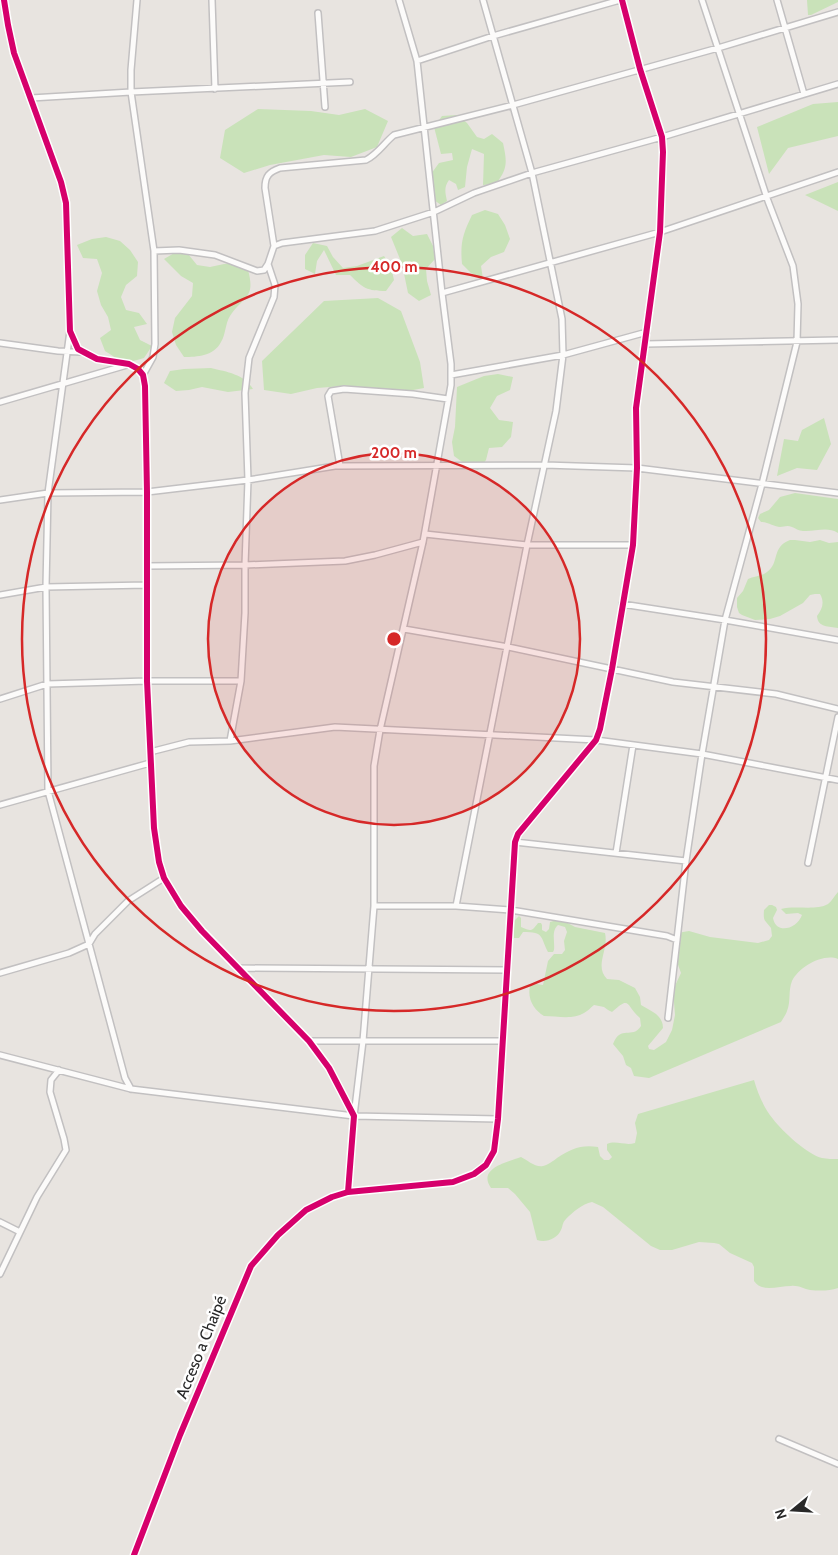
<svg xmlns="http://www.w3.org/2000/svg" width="838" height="1555" viewBox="0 0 838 1555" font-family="Cabin,sans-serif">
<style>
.green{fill:#c9e2b9}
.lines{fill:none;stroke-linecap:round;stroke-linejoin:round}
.minor-casing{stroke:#c2c0c1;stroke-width:8}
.minor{stroke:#fcfbfa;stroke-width:5}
.cycleway-casing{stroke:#fff;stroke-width:9}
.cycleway{stroke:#d6006c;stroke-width:6}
.ring{fill:none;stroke:#d62828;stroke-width:2.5}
.labels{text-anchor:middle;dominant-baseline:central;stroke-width:5;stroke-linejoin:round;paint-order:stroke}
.street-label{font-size:16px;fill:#292929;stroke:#fff}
.centre{fill:#d62828;stroke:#fff;stroke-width:2.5}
.ring-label{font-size:15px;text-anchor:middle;font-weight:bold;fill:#d62828;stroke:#fff;stroke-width:5;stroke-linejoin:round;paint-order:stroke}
</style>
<rect width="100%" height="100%" fill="#e8e4e0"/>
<path class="green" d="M 807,0 L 838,0 L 838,2 L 811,15 L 808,15 Z
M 838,102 L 838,136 L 788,148 L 769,174 L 757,127 L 813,104 Z
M 258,109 L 311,111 L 339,115 L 365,109 L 388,121 L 377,147 L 351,157 L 324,155 L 270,165 L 244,173 L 220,158 L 225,130 Z
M 457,115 L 467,123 L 477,137 L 484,139 L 492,134 L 503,143 C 507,162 508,168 496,184 L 483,185 L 484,154 L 472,149 L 467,167 L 465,187 L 458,190 L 456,184 L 449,180 C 444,187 445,192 447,201 L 441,205 L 434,200 L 431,174 L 439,163 L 453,160 L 452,153 L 441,154 L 434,127 L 442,116 Z
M 838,182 L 838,211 L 805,195 Z
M 485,210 L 498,214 L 505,225 L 510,239 L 504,252 L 491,257 L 481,266 L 483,279 L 471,273 L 462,264 C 460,242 463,234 472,215 Z
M 402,228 L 413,236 L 427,234 L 433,246 L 435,259 L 426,269 L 427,281 L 431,295 L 419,301 L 408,293 L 402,264 L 391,237 Z
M 106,237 L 120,241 L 130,250 L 138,262 L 137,276 L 126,285 L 121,297 L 126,310 L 139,313 L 147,324 L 134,327 L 140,340 L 152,346 L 144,358 L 130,362 L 116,358 L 105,351 L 100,338 L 111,330 L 108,317 L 101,305 L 97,291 L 102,273 L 97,259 L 83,258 L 77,245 L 92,239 Z
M 313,243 L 327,246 L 333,257 L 343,268 L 357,266 L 384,256 L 391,267 L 394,280 L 386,291 C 367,291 363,288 350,275 L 336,275 L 324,250 L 317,261 L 315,274 L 305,269 L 305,255 Z
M 176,252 L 188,254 L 197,265 L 210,267 L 224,264 L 237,263 L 248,270 C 256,299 243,296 230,316 C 225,324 226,334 221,342 C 214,356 197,357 184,357 L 176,345 L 172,332 L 175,318 L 192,296 L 193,283 L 181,276 L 164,259 Z
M 378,298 L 401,311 L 420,362 L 424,388 L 397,393 L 343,386 L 317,388 L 291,394 L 264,390 L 262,361 L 324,301 Z
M 211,368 C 227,372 244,374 253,389 L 228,392 L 202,387 L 189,390 L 176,391 L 164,383 L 170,371 L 184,369 Z
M 498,374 L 513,377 L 510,390 L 497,396 L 490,408 L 499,420 L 513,422 L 511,437 L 502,447 L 489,448 L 486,460 L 478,470 L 465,464 L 454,456 L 452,442 L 455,427 L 457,387 L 484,376 Z
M 824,418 L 831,444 L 817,470 L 797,468 L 777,476 L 784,439 L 798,441 L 802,430 Z
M 795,493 L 838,499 L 838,533 C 827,526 815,532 803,531 C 799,531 795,528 792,527 C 787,525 784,527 780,527 C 775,527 768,522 761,522 L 758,518 L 760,514 L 769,510 L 780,497 Z
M 790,540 L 795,540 L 810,542 L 820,540 L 829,543 L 838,542 L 838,628 C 829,626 818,628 817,616 C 822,609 825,603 820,594 L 815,594 L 810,595 L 803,603 L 780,616 L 770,619 L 755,620 L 742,615 L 739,613 L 737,607 L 737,598 L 743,591 L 748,579 C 754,576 763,576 767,572 C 780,563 771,547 790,540 Z
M 838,892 L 838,959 C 823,953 799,967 792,981 C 788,991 791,1002 787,1011 C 786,1015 783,1018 781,1022 L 649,1078 L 634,1076 L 631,1068 L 626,1065 L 623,1056 L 613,1044 C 621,1024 632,1040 641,1026 L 640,1018 C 625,1005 631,995 612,1012 L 608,1010 L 604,1007 L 594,1005 C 590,1008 588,1011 584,1013 C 573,1020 557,1016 544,1016 C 534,1010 527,999 530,986 L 537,984 L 543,985 L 548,961 L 554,954 L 562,954 L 565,950 L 564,941 L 567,932 L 565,927 L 558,925 C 551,931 555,941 554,950 L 553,952 L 548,952 C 540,937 545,932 523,932 L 519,938 L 514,938 L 514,921 L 519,916 L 521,918 L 521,927 C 532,932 532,931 538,923 L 541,923 L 542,925 L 542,930 L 546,932 L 549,929 L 550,922 L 557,920 L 564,921 L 575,927 L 605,933 C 609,950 594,966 607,979 L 619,980 L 635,988 L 640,997 L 641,1005 C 651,1011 663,1015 663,1028 L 648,1046 L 649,1049 L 654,1050 L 666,1042 L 672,1030 L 675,1015 L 673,990 L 681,973 L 673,951 L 674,937 L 677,933 L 689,931 L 710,937 L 758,943 L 769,940 L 772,936 L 771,928 C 765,920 763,922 764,910 L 769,905 L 772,905 L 776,907 L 777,910 L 773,918 C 776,935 797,929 802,915 L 798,913 L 786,914 L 781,909 C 795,905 816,911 828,904 C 832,901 834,896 838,892 Z
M 754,1080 C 758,1094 764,1108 773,1119 C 782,1131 808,1155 822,1158 C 827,1159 833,1159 838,1159 L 838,1288 C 829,1291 820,1291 810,1290 C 804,1289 798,1285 791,1286 C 778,1286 762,1293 754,1281 L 754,1267 L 752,1263 L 730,1253 L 719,1244 L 714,1243 L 699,1242 L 672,1250 L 660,1250 L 651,1246 L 603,1207 L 592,1202 C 582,1204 573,1212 566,1219 C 562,1223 563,1226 561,1230 C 557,1239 546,1243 537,1240 L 530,1212 L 515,1194 L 508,1188 L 491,1188 C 477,1168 508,1162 521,1157 C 527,1160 536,1168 543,1166 C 548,1165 553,1161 557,1158 C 570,1149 582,1144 598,1147 L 600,1156 L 604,1160 L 609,1160 L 612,1157 L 607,1150 L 607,1144 C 616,1140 625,1146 635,1143 L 637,1133 L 635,1123 L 638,1114 Z"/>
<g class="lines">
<g class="minor-casing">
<path id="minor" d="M 4,0 L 8,25 L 14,53 L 61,182 L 66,203 L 70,331 L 78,349 L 97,359 L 129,364 L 138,369 L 143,375 L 145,386 L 147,492 L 147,681 L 154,828 L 159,862 L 164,878 L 181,906 L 202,931 L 309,1041 L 329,1068 L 354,1116 L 348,1192
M 137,0 L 131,70 L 131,92 L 154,251 L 155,344 L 153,357 L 143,375
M 212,0 L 215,89
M 777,0 L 804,94
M 318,13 L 325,107
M 417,61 L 493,36 L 620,0
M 31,98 L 131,92 L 350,82
M 274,246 L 265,188 C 265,176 269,172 280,168 L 366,160 C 378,154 384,143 394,135 L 513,105 L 718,48 L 838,12
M 154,251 L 179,250 L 215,255 L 257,271 L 264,270 L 268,264 L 274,246 L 282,243 L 375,231 L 434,212 L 474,193 L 532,173 L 662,137 L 838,84
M 442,293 L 660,232 L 838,172
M 70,331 L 48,493 L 46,587 L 48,791 L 125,1078 L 131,1089
M 0,343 L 58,351 L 81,352
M 646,344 L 838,340
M 451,375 L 563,355 L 647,332
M 0,402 L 127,365
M 340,466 L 328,396 L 331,391 L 344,389 L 413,394 L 448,399
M 0,500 L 48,493 L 147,492 L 248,480 L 335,466 L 545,465 L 637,468 L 838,493
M 425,534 L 527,545 L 633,545
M 147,566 L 245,565 L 345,561 L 375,555 L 423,542
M 0,595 L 46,587 L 147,585
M 622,604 L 725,620 L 838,640
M 404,629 L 508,647 L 673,682 L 776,694 L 838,709
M 0,699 L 47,684 L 147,681 L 241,681
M 230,741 L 241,681 L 245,613 L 245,565 L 248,480 L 245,393 L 249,358 L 274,297 L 275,285 L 268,264
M 150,752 L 189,742 L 230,741 L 335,727 L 596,740 L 702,754 L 838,780
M 0,805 L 150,763
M 515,842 L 686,861
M 616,853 L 633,745
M 808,863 L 838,717
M 374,906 L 456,906 L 511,910 L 667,936 L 677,940
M 456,906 L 527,545 L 556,411 L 563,355 L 562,319 L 532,173 L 483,0
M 239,968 L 507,970
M 0,973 L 69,953 L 89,944 L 95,934 L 128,901 L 164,878
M 668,1018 L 686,861 L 702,754 L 725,620 L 762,484 L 797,342 L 798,304 L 793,266 L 768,201 L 702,0
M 309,1041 L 502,1041
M 0,1055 L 131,1089 L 354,1116 L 498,1119
M 354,1116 L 363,1041 L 374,906 L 374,766 L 380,730 L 423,542 L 451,385 L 451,364 L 442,293 L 417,61 L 399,0
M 0,1222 L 20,1232
M 0,1274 L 37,1197 L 66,1150 L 64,1139 L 50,1092 L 51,1080 L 59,1070
M 779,1439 L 838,1464
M 134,1555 L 180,1435 L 251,1266 L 278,1235 L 306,1210 L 332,1197 L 348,1192 L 453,1182 L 474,1174 L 486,1165 L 494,1151 L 498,1119 L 515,842 L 518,834 L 596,740 L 600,729 L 612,669 L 633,545 L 637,468 L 636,408 L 660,232 L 663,152 L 662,137 L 640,69 L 622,0"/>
</g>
<use href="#minor" class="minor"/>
<g class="cycleway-casing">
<path id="cycleway" d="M 4,0 L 8,25 L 14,53 L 61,182 L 66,203 L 70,331 L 78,349 L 97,359 L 129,364 L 138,369 L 143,375 L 145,386 L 147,492 L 147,681 L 154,828 L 159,862 L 164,878 L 181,906 L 202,931 L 309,1041 L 329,1068 L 354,1116 L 348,1192
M 134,1555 L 180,1435 L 251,1266 L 278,1235 L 306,1210 L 332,1197 L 348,1192 L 453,1182 L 474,1174 L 486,1165 L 494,1151 L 498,1119 L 515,842 L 518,834 L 596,740 L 600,729 L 612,669 L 633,545 L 637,468 L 636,408 L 660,232 L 663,152 L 662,137 L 640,69 L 622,0"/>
</g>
<use href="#cycleway" class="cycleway"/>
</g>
<circle cx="394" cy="639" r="186" fill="#d62828" fill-opacity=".12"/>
<g class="ring">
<circle cx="394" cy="639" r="186"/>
<circle cx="394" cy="639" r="372"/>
</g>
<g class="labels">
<g class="street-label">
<text transform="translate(201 1347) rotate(-68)">Acceso a Chaipé</text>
</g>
</g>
<circle cx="394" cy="639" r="8" class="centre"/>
<g class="ring-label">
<text x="394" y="272">400 m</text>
<text x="394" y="458">200 m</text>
</g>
<g transform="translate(793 1510) rotate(252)" stroke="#ffffff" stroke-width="4" paint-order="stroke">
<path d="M0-4L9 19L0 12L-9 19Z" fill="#292929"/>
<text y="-8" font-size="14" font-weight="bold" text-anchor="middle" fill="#292929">N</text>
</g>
</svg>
